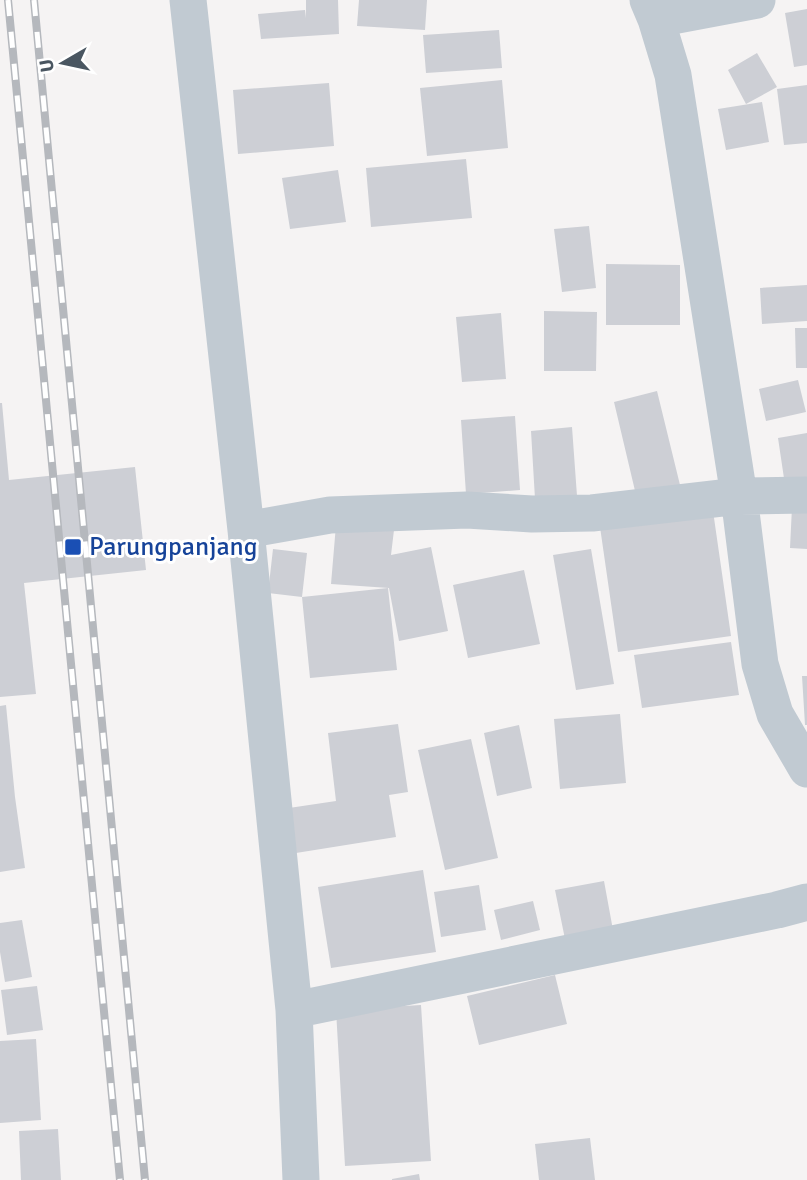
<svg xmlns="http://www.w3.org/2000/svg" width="807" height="1180" viewBox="0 0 807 1180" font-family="Signika,sans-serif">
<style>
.building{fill:#cdcfd5}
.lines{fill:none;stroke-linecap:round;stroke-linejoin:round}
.minor{stroke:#c1cad2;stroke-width:37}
.rail-casing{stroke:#b5b8bd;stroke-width:8}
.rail{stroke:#fff;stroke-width:5;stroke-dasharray:16;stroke-linecap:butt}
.transit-dot{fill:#1a4fb4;stroke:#fff;stroke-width:2.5}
.labels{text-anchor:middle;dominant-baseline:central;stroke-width:6;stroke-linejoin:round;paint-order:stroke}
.transit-label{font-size:26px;fill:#164399;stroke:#fff;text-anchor:start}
</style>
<rect width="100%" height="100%" fill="#f5f3f3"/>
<path class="building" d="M 306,0 L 338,0 L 339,34 L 261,39 L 258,14 L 305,10 L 306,18 Z
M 359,0 L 427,0 L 425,30 L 357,26 Z
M 807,9 L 807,65 L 794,67 L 785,13 Z
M 499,30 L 502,68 L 426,73 L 423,35 Z
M 757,53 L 777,87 L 746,104 L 728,70 Z
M 502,80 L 508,148 L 427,156 L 420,88 Z
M 329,83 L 334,146 L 238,154 L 233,90 Z
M 807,85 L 807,143 L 784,145 L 777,89 Z
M 762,102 L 769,142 L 726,150 L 718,109 Z
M 466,159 L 472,218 L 371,227 L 366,168 Z
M 338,170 L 346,222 L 290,229 L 282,178 Z
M 589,226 L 596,288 L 562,292 L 554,229 Z
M 606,264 L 680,265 L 680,325 L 606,325 Z
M 807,285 L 807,321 L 762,324 L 760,288 Z
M 544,311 L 597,312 L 596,371 L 544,371 Z
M 501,313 L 506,379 L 462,382 L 456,317 Z
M 795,328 L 807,328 L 807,368 L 796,368 Z
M 798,380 L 806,412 L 766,421 L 759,389 Z
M 657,391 L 680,485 L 636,495 L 614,402 Z
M 0,403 L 2,403 L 9,480 L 135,467 L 146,570 L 24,583 L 36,694 L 0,697 Z
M 515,416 L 520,490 L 466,494 L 461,420 Z
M 572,427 L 577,496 L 535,499 L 531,431 Z
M 807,433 L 807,482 L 785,485 L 778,438 Z
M 712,504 L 731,636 L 618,652 L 599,520 Z
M 792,507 L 807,507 L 807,549 L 790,548 Z
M 336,525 L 394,530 L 391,555 L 431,547 L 448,631 L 399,641 L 389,588 L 331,584 Z
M 273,549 L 307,553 L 302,597 L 268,593 Z
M 591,549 L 614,684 L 576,690 L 553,555 Z
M 524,570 L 540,644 L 468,658 L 453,585 Z
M 388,588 L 397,670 L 310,678 L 302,597 Z
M 731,642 L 739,695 L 642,708 L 634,655 Z
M 802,676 L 807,676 L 807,725 L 805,725 Z
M 6,705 L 15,797 L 25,868 L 0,872 L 0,706 Z
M 620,714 L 626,783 L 560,789 L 554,719 Z
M 398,724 L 408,792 L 389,795 L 396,837 L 296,853 L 289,808 L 336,801 L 328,733 Z
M 519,725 L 532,788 L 497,796 L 484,733 Z
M 471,739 L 498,858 L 445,870 L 418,750 Z
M 423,870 L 436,952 L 331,968 L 318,887 Z
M 604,881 L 613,930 L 565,939 L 555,890 Z
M 479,885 L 486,930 L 441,937 L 434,892 Z
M 533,901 L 540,930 L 501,940 L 494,910 Z
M 22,920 L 32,977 L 5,982 L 0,952 L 0,923 Z
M 555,975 L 567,1024 L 479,1045 L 467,996 Z
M 37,986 L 43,1030 L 7,1035 L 1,990 Z
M 421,1005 L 431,1161 L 345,1166 L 336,1010 Z
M 36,1039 L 41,1120 L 0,1123 L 0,1041 Z
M 58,1129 L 61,1180 L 21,1180 L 19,1131 Z
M 590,1138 L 595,1180 L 539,1180 L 535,1144 Z
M 419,1174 L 420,1180 L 392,1180 L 392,1179 Z"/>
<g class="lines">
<path class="minor" d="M 188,0 L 246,530 L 294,1010 L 301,1180
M 648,0 L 656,19 L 673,75 L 739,496 L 760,664 L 775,714 L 807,769
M 656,19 L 757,0
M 246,530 L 330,515 L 467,510 L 532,514 L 592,513 L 739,496 L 807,495
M 294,1010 L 777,910 L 807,902"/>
<g class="rail-casing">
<path id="rail" d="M 8,0 L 120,1180
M 34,0 L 145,1180"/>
</g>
<use href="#rail" class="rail"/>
</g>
<rect class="transit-dot" x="64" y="538" width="18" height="18" rx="3.5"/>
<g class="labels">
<g class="transit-label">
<text x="89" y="547">Parungpanjang</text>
</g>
</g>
<g transform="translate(63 63) rotate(261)" stroke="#ffffff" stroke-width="5" paint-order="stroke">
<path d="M0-5L12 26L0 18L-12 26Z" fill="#4a5661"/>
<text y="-10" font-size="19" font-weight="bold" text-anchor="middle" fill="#4a5661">U</text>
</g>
</svg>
